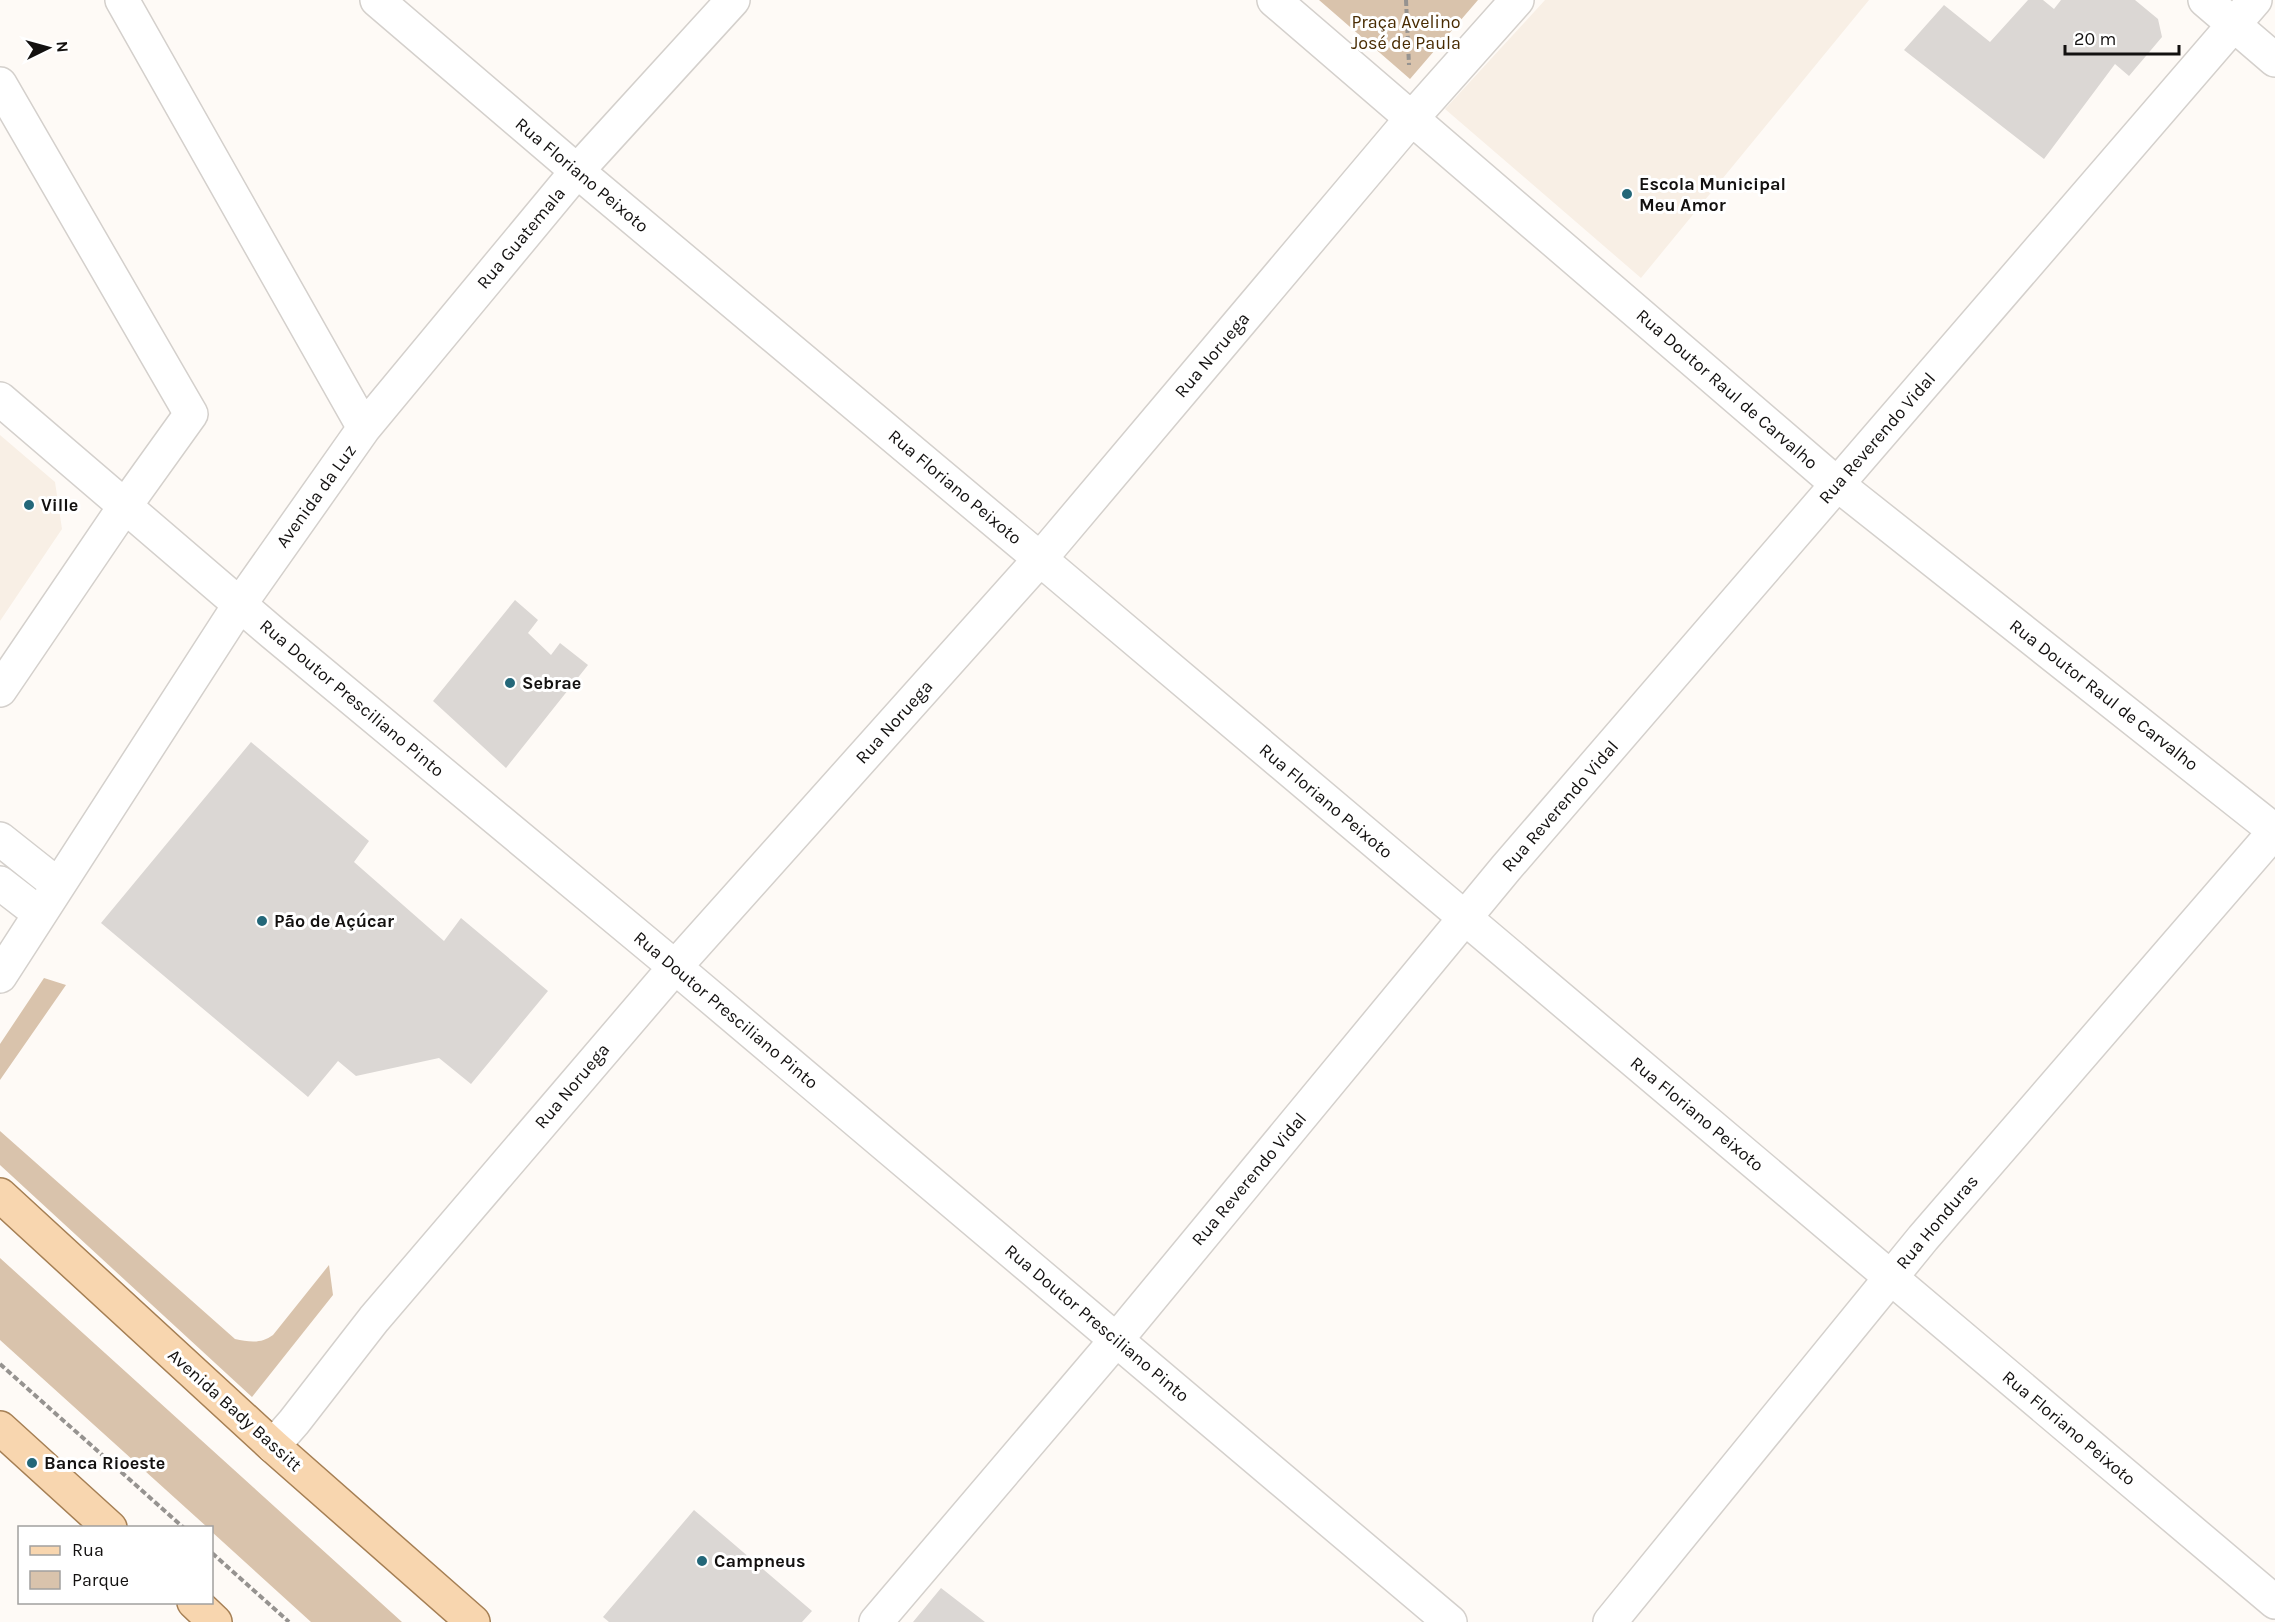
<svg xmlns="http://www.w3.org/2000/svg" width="2275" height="1622" viewBox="0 0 2275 1622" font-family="Karla,sans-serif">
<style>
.built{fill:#f8efe5}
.green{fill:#d9c3ac}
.building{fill:#dbd7d4}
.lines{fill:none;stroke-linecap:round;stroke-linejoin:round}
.minor-casing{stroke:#d4d0cc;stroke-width:36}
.major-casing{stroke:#a57f54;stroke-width:36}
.path{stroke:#969390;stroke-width:4;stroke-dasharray:6 3;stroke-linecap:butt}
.minor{stroke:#fff;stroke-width:33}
.major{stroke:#f8d6af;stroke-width:33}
.poi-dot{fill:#236779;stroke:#fff;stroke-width:2}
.labels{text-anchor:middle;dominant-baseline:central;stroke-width:6;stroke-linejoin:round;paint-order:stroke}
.park-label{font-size:18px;fill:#492c03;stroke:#fff}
.street-label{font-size:18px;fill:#131110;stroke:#fff}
.poi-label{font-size:18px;font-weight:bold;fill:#131110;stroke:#fff;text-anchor:start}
</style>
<rect width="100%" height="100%" fill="#fefaf6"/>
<path class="built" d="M 1545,0 L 1869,0 L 1641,278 L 1445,109 Z
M 0,435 L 55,482 L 62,529 L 0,621 Z"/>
<path class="green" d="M 1319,0 L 1478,0 L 1410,79 Z
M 44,978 L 66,985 L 0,1080 L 0,1044 Z
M 0,1131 L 235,1339 C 249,1342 261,1344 273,1335 L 329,1265 L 333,1295 L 252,1397 L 0,1165 Z
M 0,1258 L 402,1622 L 311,1622 L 212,1532 L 212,1528 L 207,1527 L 0,1340 Z"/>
<path class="building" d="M 2028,0 L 2043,0 L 2054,9 L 2061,0 L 2135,0 L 2158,19 L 2162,37 L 2129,76 L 2115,64 L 2044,159 L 1904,50 L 1944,5 L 1990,42 Z
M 515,600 L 538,620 L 528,633 L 551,655 L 560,643 L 588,665 L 506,768 L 433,701 Z
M 251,742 L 369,841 L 354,862 L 444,941 L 461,918 L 548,991 L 471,1084 L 439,1058 L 356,1076 L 338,1061 L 308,1097 L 101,923 Z
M 694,1510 L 812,1611 L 802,1622 L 609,1622 L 603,1617 Z
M 941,1588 L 985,1622 L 913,1622 Z"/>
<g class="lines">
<g class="minor-casing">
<path id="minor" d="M 122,0 L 364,428
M 377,0 L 577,171 L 1040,559 L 2275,1602
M 1274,0 L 1837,484 L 2275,831 L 1923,1238 L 1610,1622
M 2205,0 L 2275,60
M 0,84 L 191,414 L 125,506 L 0,690
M 0,399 L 273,633 L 675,967 L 1450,1622
M 0,839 L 58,885
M 0,883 L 40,914
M 0,976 L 240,604 L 364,428 L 577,171 L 733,0
M 273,1446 L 294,1422 L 374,1319 L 675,967 L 1040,559 L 1412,118 L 1517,0
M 876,1622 L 1117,1339 L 1506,868 L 2255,0"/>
</g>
<g class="major-casing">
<path id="major" d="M 0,1195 L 273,1446 L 473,1622
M 0,1428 L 110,1528
M 194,1602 L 215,1622"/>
</g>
<path class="path" d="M 1406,0 L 1409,65
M 0,1364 L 184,1528
M 212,1553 L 289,1622"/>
<use href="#minor" class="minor"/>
<use href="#major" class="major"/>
</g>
<g class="poi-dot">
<circle cx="1627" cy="194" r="6"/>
<circle cx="29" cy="505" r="6"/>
<circle cx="510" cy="683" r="6"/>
<circle cx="262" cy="921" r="6"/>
<circle cx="32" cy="1463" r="6"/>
<circle cx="702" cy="1561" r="6"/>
</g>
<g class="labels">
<g class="park-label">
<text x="1406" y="22">Praça Avelino<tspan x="1406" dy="21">José de Paula</tspan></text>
</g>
<g class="street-label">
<text transform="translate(582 175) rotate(40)">Rua Floriano Peixoto</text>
<text transform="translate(521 238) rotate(-50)">Rua Guatemala</text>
<text transform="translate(1212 355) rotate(-50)">Rua Noruega</text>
<text transform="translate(1727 389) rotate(41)">Rua Doutor Raul de Carvalho</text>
<text transform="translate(1877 438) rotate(-49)">Rua Reverendo Vidal</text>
<text transform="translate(955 487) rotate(40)">Rua Floriano Peixoto</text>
<text transform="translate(316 496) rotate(-54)">Avenida da Luz</text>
<text transform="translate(2104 695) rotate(38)">Rua Doutor Raul de Carvalho</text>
<text transform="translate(352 698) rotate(40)">Rua Doutor Presciliano Pinto</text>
<text transform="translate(894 722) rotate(-48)">Rua Noruega</text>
<text transform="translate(1326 801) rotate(40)">Rua Floriano Peixoto</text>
<text transform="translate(1560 806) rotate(-49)">Rua Reverendo Vidal</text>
<text transform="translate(726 1010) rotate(40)">Rua Doutor Presciliano Pinto</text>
<text transform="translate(572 1086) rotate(-50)">Rua Noruega</text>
<text transform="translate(1697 1114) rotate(40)">Rua Floriano Peixoto</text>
<text transform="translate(1249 1179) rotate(-50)">Rua Reverendo Vidal</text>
<text transform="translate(1937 1222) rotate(-50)">Rua Honduras</text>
<text transform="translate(1097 1323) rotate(40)">Rua Doutor Presciliano Pinto</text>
<text transform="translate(235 1410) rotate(42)">Avenida Bady Bassitt</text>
<text transform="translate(2069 1428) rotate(40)">Rua Floriano Peixoto</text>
</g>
<g class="poi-label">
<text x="1639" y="184">Escola Municipal<tspan x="1639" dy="21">Meu Amor</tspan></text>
<text x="41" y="505">Ville</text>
<text x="522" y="683">Sebrae</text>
<text x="274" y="921">Pão de Açúcar</text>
<text x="44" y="1463">Banca Rioeste</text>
<text x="714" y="1561">Campneus</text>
</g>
</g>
<rect x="18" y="1526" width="195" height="78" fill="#ffffff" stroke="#a1a09f" stroke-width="1.5"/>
<rect x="30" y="1546" width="30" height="9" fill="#f8d6af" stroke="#a1a09f" stroke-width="1.5"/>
<text x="72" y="1556" font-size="18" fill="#131110">Rua</text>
<rect x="30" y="1571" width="30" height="18" fill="#d9c3ac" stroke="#a1a09f" stroke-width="1.5"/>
<text x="72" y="1586" font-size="18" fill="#131110">Parque</text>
<g transform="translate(48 48) rotate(85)" stroke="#ffffff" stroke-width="4.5" paint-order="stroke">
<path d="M0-4.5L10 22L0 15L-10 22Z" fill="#131110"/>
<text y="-9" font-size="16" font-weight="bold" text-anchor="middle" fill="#131110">N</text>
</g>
<path d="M2065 45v9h114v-9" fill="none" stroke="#131110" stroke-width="3"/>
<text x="2074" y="45" font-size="18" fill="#131110" stroke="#ffffff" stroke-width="4.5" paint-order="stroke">20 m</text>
</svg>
